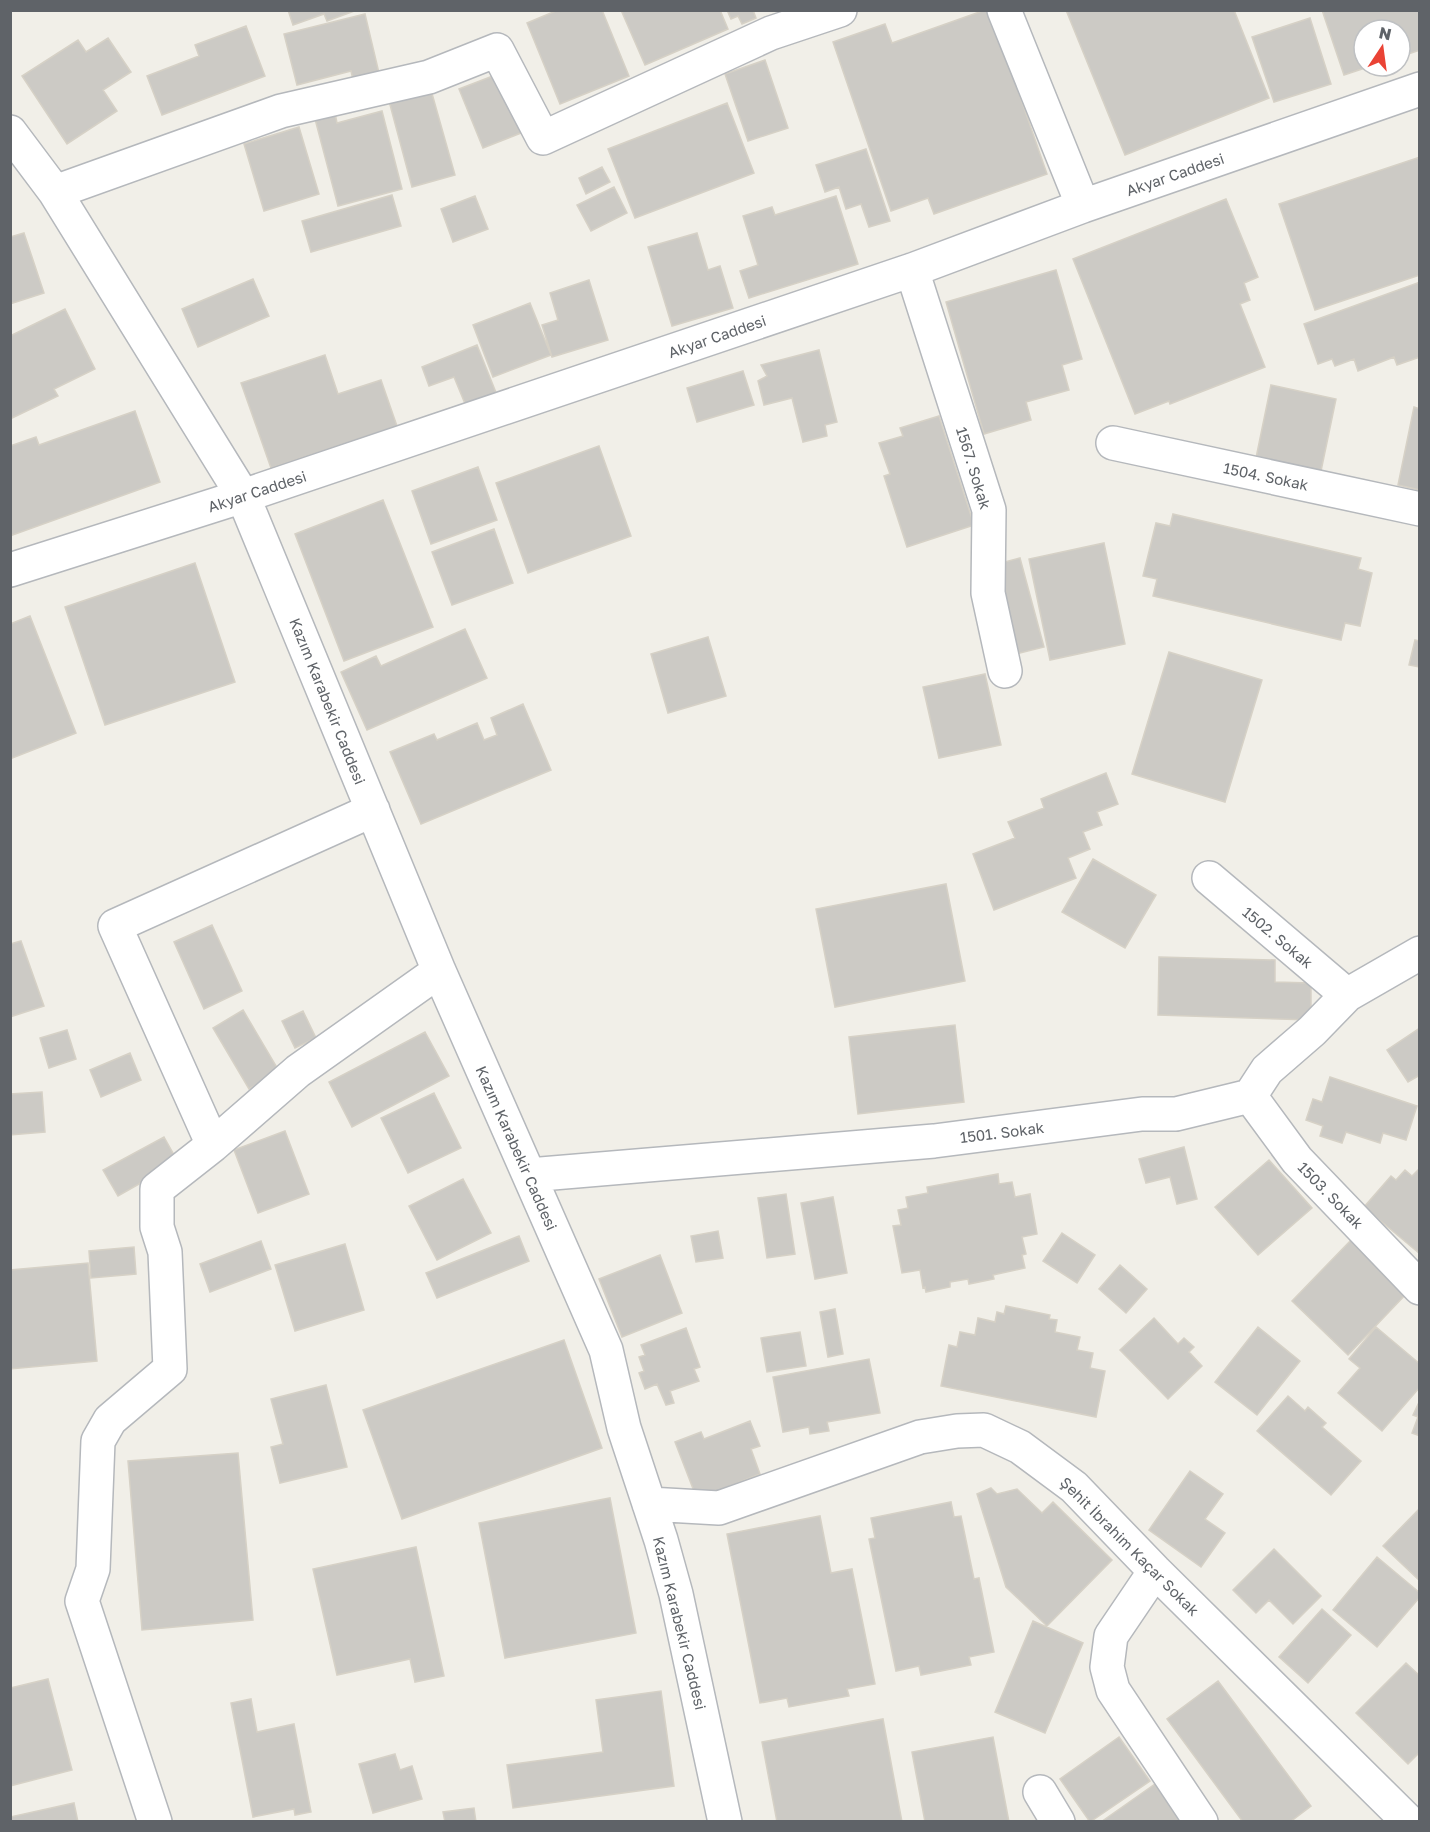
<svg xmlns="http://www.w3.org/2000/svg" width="1430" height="1832" viewBox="0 0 1430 1832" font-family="'Golos Text',sans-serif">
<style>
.building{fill:#cccac5;stroke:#d6d1c6;stroke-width:1.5}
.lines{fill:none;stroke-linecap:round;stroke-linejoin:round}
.minor-casing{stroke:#b5b8bc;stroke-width:36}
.minor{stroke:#fff;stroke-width:33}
.labels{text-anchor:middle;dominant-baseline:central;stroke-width:4.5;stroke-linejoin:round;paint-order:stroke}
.street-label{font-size:15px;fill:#5f6368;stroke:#fff}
</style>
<rect width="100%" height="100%" fill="#f1efe8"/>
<path class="building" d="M 288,10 L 357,10 L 327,21 L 324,14 L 293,25 Z
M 558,10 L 602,10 L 629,76 L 560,104 L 527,23 Z
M 621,10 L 720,10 L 728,29 L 645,65 Z
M 727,10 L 753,10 L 756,18 L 742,24 L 738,16 L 731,19 Z
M 985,10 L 990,10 L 1047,174 L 934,214 L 928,198 L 891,211 L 833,42 L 885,24 L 892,43 Z
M 1066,10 L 1234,10 L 1269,98 L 1125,155 Z
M 1322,10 L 1419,10 L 1420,50 L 1400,57 L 1400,30 L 1364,30 L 1364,66 L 1371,66 L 1344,75 Z
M 365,14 L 379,73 L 353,80 L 351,71 L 297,85 L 284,34 Z
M 1310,18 L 1331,84 L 1274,102 L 1252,37 Z
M 246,26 L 265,76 L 162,115 L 147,76 L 199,56 L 195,45 Z
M 108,38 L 131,72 L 103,90 L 117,111 L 67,144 L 22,76 L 78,40 L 86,52 Z
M 765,60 L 788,128 L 748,141 L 725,74 Z
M 498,74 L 521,133 L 483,148 L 459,89 Z
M 431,90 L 455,175 L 412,187 L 389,101 Z
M 727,103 L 754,173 L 635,218 L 608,149 Z
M 382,111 L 402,189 L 338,206 L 315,119 L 335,113 L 337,123 Z
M 299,127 L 319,194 L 264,211 L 244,144 Z
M 866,149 L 890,221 L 869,227 L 861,204 L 846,209 L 839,187 L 825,192 L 816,165 Z
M 1420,157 L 1420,275 L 1315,310 L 1279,204 Z
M 602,167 L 610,182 L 586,194 L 579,178 Z
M 614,187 L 627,213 L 591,231 L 577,205 Z
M 392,195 L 401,226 L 311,252 L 302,221 Z
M 475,196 L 488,229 L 453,242 L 441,209 Z
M 836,196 L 858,264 L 749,298 L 740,271 L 758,265 L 743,216 L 772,207 L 775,215 Z
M 1226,199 L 1258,277 L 1244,283 L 1250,300 L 1240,304 L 1265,367 L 1170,404 L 1169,401 L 1135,414 L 1073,259 Z
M 24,233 L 44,293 L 10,304 L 10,237 Z
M 697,233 L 708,270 L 720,266 L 733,308 L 672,326 L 648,247 Z
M 1056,270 L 1082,359 L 1062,365 L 1069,390 L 1026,402 L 1031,420 L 984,434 L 946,302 Z
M 253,279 L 269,316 L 198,347 L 182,309 Z
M 589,280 L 608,340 L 552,357 L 542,325 L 558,320 L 550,293 Z
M 1420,282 L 1420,357 L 1397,365 L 1394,357 L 1358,371 L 1354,359 L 1335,366 L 1332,359 L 1318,364 L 1304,324 Z
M 530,303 L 551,355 L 493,377 L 473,325 Z
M 65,309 L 95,369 L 54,389 L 58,396 L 10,419 L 10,336 Z
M 477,345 L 497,395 L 466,406 L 454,377 L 429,386 L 422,367 Z
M 819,350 L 837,422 L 825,425 L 827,436 L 803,442 L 792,398 L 764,405 L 758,381 L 767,376 L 761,365 Z
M 325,355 L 338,394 L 381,380 L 397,426 L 271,468 L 241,383 Z
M 743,371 L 754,405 L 697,422 L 687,388 Z
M 1271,385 L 1336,399 L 1321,471 L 1256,458 Z
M 1414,407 L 1420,409 L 1420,490 L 1398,485 Z
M 135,411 L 160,482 L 10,536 L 10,446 L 36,437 L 39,445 Z
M 939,416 L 974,525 L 907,547 L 884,476 L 890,474 L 879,443 L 903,436 L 900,428 Z
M 599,446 L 631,536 L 528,573 L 496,483 Z
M 478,467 L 497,520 L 431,544 L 412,491 Z
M 383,500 L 433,627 L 344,661 L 295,534 Z
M 1173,514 L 1361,558 L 1358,569 L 1372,573 L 1360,626 L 1345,623 L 1341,640 L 1153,596 L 1157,579 L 1143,576 L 1156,523 L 1170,526 Z
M 494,529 L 513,583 L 452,605 L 432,552 Z
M 1104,543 L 1125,644 L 1050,660 L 1029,559 Z
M 1020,558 L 1044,647 L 1016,654 L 993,565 Z
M 195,563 L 235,682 L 105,725 L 65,607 Z
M 30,616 L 76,733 L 10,759 L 10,624 Z
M 465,629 L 487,678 L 367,730 L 341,672 L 376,656 L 381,666 Z
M 708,637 L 726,696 L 668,713 L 651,654 Z
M 1415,640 L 1420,641 L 1420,667 L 1409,665 Z
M 1169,652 L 1262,680 L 1225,802 L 1132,774 Z
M 985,674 L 1001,745 L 939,758 L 923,687 Z
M 523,704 L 551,770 L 421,824 L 390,752 L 434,734 L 437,740 L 477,723 L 484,740 L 497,735 L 491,718 Z
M 1106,773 L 1118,804 L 1097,812 L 1102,825 L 1083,832 L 1090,849 L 1068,858 L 1076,878 L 994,910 L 973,854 L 1015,838 L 1008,822 L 1044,808 L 1041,799 Z
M 1093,859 L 1156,895 L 1125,948 L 1062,912 Z
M 946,884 L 965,981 L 835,1007 L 816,909 Z
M 212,925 L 242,991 L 204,1009 L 174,942 Z
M 21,941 L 44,1006 L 10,1017 L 10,944 Z
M 1159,957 L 1275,960 L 1275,982 L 1311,983 L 1311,1020 L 1158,1015 Z
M 243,1010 L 279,1071 L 249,1089 L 213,1028 Z
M 303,1011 L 316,1038 L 295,1048 L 282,1021 Z
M 955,1025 L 964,1102 L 858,1114 L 849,1037 Z
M 1420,1028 L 1420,1075 L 1408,1082 L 1387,1050 Z
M 67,1030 L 76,1059 L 49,1068 L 40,1038 Z
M 425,1032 L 449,1076 L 352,1127 L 329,1082 Z
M 130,1053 L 141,1080 L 101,1097 L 90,1070 Z
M 1330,1077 L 1417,1106 L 1406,1140 L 1383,1133 L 1380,1143 L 1346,1132 L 1342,1143 L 1320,1136 L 1323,1126 L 1306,1120 L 1313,1099 L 1322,1102 Z
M 42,1092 L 45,1132 L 10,1135 L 10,1094 Z
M 434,1093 L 461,1148 L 408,1173 L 381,1118 Z
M 285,1131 L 309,1194 L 258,1213 L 234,1150 Z
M 164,1137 L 178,1162 L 118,1196 L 103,1170 Z
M 1184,1147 L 1197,1199 L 1177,1204 L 1170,1177 L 1146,1183 L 1139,1159 Z
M 1269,1160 L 1312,1208 L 1258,1255 L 1215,1207 Z
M 1420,1168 L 1420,1254 L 1364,1207 L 1391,1176 L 1396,1180 L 1405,1170 L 1412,1176 Z
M 998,1174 L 999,1184 L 1012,1182 L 1015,1197 L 1030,1194 L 1037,1234 L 1022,1237 L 1026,1254 L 1022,1255 L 1025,1268 L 993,1275 L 994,1279 L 969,1284 L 968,1279 L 950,1282 L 950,1287 L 926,1292 L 925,1287 L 923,1288 L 920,1270 L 902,1273 L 893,1226 L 901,1225 L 898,1210 L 908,1208 L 906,1197 L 928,1193 L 927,1187 Z
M 463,1179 L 491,1233 L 437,1260 L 409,1206 Z
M 786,1194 L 795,1254 L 767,1258 L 758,1198 Z
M 833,1197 L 847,1273 L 815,1279 L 801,1203 Z
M 718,1231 L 723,1258 L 696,1262 L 691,1236 Z
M 1062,1233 L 1095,1255 L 1077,1283 L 1043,1261 Z
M 519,1236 L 529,1261 L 437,1298 L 426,1273 Z
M 1352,1239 L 1408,1292 L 1348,1355 L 1292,1301 Z
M 261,1241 L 271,1269 L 210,1292 L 200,1264 Z
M 345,1244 L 364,1310 L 295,1331 L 275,1265 Z
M 134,1247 L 136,1274 L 91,1278 L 89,1251 Z
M 660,1255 L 682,1313 L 622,1337 L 599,1279 Z
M 88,1263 L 97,1361 L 10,1369 L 10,1270 Z
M 1120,1265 L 1147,1289 L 1126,1313 L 1099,1289 Z
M 1006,1306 L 1050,1315 L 1049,1319 L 1057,1320 L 1055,1332 L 1080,1337 L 1077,1350 L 1093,1353 L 1090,1368 L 1105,1371 L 1096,1417 L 941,1386 L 949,1345 L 957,1347 L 960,1332 L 975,1335 L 978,1318 L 995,1322 L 997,1312 L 1004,1314 Z
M 835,1309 L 843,1354 L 828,1357 L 820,1312 Z
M 1154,1318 L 1178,1344 L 1184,1338 L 1194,1347 L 1189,1352 L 1202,1366 L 1168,1399 L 1120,1350 Z
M 1258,1327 L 1300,1361 L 1257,1415 L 1215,1382 Z
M 1376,1327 L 1420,1364 L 1420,1387 L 1382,1431 L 1338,1393 L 1360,1368 L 1349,1359 Z
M 686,1328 L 700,1367 L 694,1369 L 699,1381 L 670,1391 L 674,1403 L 666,1405 L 657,1384 L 645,1389 L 639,1373 L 644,1371 L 639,1357 L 645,1355 L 641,1345 Z
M 800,1332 L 806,1366 L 767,1372 L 761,1338 Z
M 564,1340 L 602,1448 L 402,1519 L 363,1410 Z
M 869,1359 L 880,1413 L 827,1422 L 829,1431 L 810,1434 L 809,1427 L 783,1432 L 773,1377 Z
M 326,1385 L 347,1467 L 280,1483 L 271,1447 L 283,1444 L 271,1399 Z
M 1288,1396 L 1305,1411 L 1308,1407 L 1326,1423 L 1322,1427 L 1361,1461 L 1331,1495 L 1257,1431 Z
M 1420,1400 L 1420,1436 L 1412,1433 L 1418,1417 L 1413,1415 Z
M 750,1421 L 760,1446 L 751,1449 L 760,1474 L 697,1499 L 675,1442 L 701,1432 L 704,1439 Z
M 238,1453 L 253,1620 L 142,1630 L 128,1461 Z
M 1190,1471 L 1223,1494 L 1205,1519 L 1225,1533 L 1201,1567 L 1149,1530 Z
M 991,1488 L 997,1494 L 1017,1489 L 1042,1513 L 1053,1502 L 1112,1560 L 1047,1626 L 1006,1587 L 977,1494 Z
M 610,1498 L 636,1633 L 505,1658 L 479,1523 Z
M 951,1502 L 954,1517 L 961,1516 L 974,1579 L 979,1578 L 994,1652 L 969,1657 L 971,1665 L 921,1675 L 919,1666 L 896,1671 L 869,1539 L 875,1538 L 871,1518 Z
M 1420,1508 L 1420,1581 L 1383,1546 Z
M 820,1516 L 831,1573 L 852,1569 L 875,1684 L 847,1689 L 849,1696 L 789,1707 L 787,1698 L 760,1703 L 727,1534 Z
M 416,1547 L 444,1676 L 415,1682 L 410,1659 L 337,1675 L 313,1569 Z
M 1274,1549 L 1321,1596 L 1293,1624 L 1269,1600 L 1256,1613 L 1233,1590 Z
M 1377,1557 L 1420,1593 L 1420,1597 L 1377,1647 L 1333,1610 Z
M 1322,1609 L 1351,1635 L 1308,1683 L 1279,1657 Z
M 1033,1621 L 1083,1643 L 1045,1733 L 995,1712 Z
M 1406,1663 L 1420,1676 L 1420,1752 L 1408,1764 L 1356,1713 Z
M 48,1679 L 72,1770 L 10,1786 L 10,1688 Z
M 1218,1681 L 1311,1806 L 1290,1822 L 1243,1822 L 1167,1719 Z
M 661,1691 L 674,1786 L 513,1808 L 507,1765 L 603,1752 L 596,1700 Z
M 251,1699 L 257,1732 L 294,1724 L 311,1812 L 295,1815 L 294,1809 L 253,1817 L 231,1703 Z
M 883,1719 L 902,1822 L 777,1822 L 762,1742 Z
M 993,1737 L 1009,1822 L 925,1822 L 912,1752 Z
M 1119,1737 L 1150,1781 L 1090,1822 L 1060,1779 Z
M 395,1754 L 400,1770 L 412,1766 L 422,1799 L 373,1813 L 359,1764 Z
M 1155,1784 L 1181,1822 L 1101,1822 Z
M 74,1803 L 78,1822 L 10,1822 L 10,1817 Z
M 474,1808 L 476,1822 L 445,1822 L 443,1812 Z"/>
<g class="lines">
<g class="minor-casing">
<path id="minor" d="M 1004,10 L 1083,206
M 10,132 L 55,192 L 243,496 L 439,971 L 606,1350 L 624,1428 L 661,1540 L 676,1594 L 725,1822
M 55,192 L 281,111 L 429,77 L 497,50 L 543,138 L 771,33 L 840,10
M 912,270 L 989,510 L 988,593 L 1005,671
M 1113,443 L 1420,509
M 10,570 L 243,496 L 912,270 L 1083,206 L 1420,89
M 1209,878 L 1347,995
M 1250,1096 L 1297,1160 L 1420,1288
M 213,1145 L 115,926 L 373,810
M 529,1175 L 934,1141 L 1142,1114 L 1176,1114 L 1250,1096 L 1267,1070 L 1312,1031 L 1347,995 L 1420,953
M 649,1504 L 719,1508 L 920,1437 L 957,1431 L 984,1430 L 1020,1447 L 1074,1487 L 1155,1571 L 1409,1822
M 1155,1571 L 1111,1636 L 1107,1667 L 1113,1690 L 1201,1822
M 1040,1792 L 1058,1822
M 155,1822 L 82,1601 L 93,1569 L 98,1441 L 110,1420 L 170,1369 L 165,1252 L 157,1227 L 157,1189 L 213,1145 L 298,1071 L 439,971"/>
</g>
<use href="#minor" class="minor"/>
</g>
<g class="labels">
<g class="street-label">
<text transform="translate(1175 174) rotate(-19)">Akyar Caddesi</text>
<text transform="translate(717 336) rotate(-19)">Akyar Caddesi</text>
<text transform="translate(974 468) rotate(73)">1567. Sokak</text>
<text transform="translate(1266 476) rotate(12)">1504. Sokak</text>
<text transform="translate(257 491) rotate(-18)">Akyar Caddesi</text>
<text transform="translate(328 701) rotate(68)">Kazım Karabekir Caddesi</text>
<text transform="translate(1278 937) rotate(40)">1502. Sokak</text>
<text transform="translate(1002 1132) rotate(-7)">1501. Sokak</text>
<text transform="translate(517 1148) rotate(66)">Kazım Karabekir Caddesi</text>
<text transform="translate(1331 1195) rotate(46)">1503. Sokak</text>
<text transform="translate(1130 1546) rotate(45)">Şehit İbrahim Kaçar Sokak</text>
<text transform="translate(680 1623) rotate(76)">Kazım Karabekir Caddesi</text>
</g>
</g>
<rect width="1430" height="1832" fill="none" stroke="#5f6368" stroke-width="24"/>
<g transform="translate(1382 48) rotate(13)"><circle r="28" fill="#ffffff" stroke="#bfc1c3" stroke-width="1.5"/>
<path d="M0-4.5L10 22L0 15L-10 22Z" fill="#ea4335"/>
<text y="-9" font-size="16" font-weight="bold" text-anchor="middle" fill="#5f6368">N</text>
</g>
</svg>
